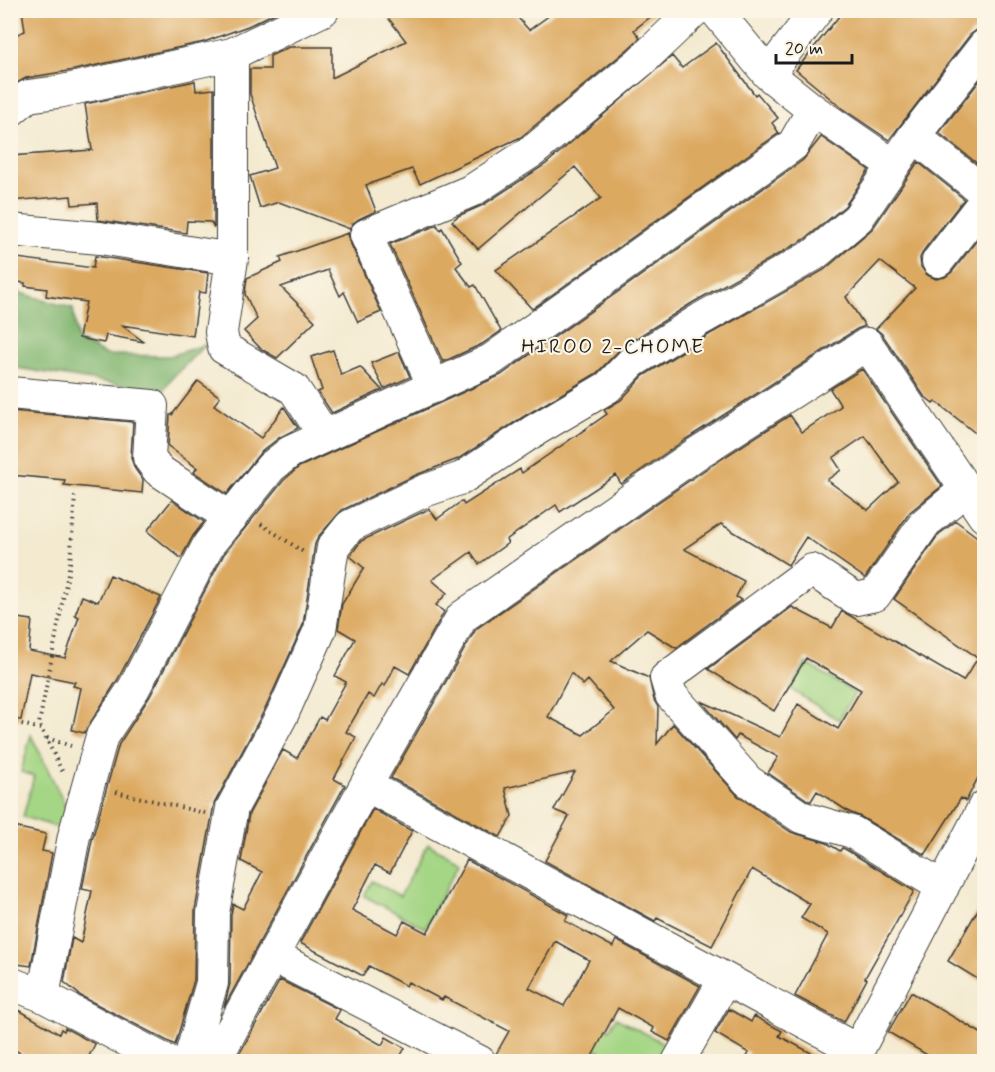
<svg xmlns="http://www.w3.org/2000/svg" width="995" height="1072" viewBox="0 0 995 1072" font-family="Mynerve,sans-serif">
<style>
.green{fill:#a4d685;stroke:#607950;stroke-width:1.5}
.forest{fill:#83b772;stroke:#506a47;stroke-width:1.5}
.building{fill:#dca961;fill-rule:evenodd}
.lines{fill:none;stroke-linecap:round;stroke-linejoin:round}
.minor-casing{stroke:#3c3b37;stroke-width:34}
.path{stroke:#3c3b37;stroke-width:4;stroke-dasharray:1.5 4.5;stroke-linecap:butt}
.minor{stroke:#fff;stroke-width:32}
.labels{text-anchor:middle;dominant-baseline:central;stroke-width:4.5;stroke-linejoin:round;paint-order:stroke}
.neighbourhood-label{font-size:21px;letter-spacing:1.5px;fill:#1c1c1c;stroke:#fcf5e5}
</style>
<rect width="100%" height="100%" fill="#fcf5e5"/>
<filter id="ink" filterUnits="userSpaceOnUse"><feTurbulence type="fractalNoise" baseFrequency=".0167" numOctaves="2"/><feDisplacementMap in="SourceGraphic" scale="12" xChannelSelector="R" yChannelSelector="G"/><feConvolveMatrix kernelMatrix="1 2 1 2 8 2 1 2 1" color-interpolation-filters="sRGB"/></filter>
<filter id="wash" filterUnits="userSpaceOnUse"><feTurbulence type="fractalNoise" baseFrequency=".008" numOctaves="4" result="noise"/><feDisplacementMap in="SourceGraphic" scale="24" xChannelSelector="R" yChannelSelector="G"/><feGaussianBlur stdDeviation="1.35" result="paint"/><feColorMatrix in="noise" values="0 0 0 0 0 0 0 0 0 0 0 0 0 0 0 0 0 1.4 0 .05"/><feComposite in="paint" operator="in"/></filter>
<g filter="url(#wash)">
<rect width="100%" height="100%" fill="#f3ead0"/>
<path class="green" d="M 806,663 L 855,693 L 839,720 L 790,689 Z
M 31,735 L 69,813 L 64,829 L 23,817 L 34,776 L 21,772 Z
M 428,844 L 460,862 L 425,928 L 364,896 L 372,881 L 400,896 Z
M 616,1018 L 675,1049 L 668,1061 L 618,1061 L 582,1042 L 593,1022 L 609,1030 Z"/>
<path class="forest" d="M 10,291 C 32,295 52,303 73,308 L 77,340 L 106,355 L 170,356 L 206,344 L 172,378 L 160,396 L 122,385 L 11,367 Z"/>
<g id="blocks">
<path class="building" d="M 22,10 L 281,10 L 248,26 L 204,42 L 74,70 L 26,78 L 10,87 L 10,37 L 25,31 Z
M 382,10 L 511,10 L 529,30 L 557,10 L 659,10 L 634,30 L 640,38 L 628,49 L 521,137 L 420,184 L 412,169 L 366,185 L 376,211 L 359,219 L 352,224 L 350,229 L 279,202 L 260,208 L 250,176 L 275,168 L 250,94 L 250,69 L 270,69 L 270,56 L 289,47 L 332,47 L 332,78 L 406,41 Z
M 844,10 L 984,10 L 984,28 L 977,30 L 970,35 L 889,140 L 843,109 L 796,70 Z
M 716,43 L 755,95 L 757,93 L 778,118 L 772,123 L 779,133 L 532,309 L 496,270 L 601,198 L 575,167 L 478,249 L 452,221 L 458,216 L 483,205 L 546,164 L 672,56 L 682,68 Z
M 984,75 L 984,169 L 939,133 Z
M 195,81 L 196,91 L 214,89 L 214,228 L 211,222 L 187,221 L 186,233 L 98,220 L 97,203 L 72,205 L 71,196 L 10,201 L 10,156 L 92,150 L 85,104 Z
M 821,137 L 869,170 L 845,206 L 805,239 L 692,303 L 622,347 L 597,373 L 523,417 L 458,459 L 416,475 L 342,510 L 319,536 L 315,544 L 303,625 L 266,707 L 214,804 L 195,910 L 194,980 L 175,1045 L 81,996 L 64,982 L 72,938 L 81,943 L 92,891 L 82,889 L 92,840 L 119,744 L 150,696 L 224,554 L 284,480 L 299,467 L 501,375 L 803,160 Z
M 918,162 L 964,199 L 924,250 L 920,258 L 921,267 L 927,275 L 936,279 L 945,277 L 952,272 L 984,231 L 984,440 L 935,401 L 933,403 L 924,396 L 882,334 L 876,329 L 915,288 L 880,261 L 846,297 L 865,326 L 857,329 L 686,439 L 621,484 L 616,475 L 560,512 L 556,505 L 506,540 L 508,543 L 479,564 L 471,552 L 432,580 L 447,593 L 436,605 L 444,612 L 409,674 L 395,666 L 385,686 L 382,684 L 374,698 L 368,694 L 346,732 L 356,737 L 334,779 L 345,785 L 224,1007 L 230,984 L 231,915 L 233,904 L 243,909 L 262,872 L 241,861 L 249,814 L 283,750 L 297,758 L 320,717 L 325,720 L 346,682 L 335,676 L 355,639 L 338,629 L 342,604 L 364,568 L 350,556 L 361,541 L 429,509 L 437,519 L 462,501 L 464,505 L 520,469 L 522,473 L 607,414 L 604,410 L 621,400 L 643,376 L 710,334 L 824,270 L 873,228 Z
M 437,225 L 440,230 L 442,228 L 462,262 L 456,267 L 471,287 L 475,285 L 501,331 L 482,344 L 443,362 L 390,244 Z
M 348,233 L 350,242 L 381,312 L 358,322 L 344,292 L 340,296 L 328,270 L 281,287 L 315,321 L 277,358 L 261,349 L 244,331 L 257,319 L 245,294 L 247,278 L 282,262 L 280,257 Z
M 95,256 L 208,273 L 206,293 L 199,292 L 193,336 L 121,325 L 144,342 L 106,335 L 104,343 L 79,338 L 86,302 L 46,296 L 47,289 L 25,286 L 25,283 L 10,281 L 10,257 L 93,268 Z
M 333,350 L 341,375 L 360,367 L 382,390 L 332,413 L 318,392 L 322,390 L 311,357 Z
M 399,352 L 410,377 L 384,389 L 371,363 Z
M 862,369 L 942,486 L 910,512 L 865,578 L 806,537 L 788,565 L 721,524 L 684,549 L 744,581 L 736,597 L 741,600 L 676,648 L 647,630 L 611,661 L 649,678 L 654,700 L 658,707 L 657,744 L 673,724 L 738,796 L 791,832 L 827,843 L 840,851 L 842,848 L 845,849 L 914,891 L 865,978 L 867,979 L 844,1022 L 795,996 L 828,934 L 801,918 L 810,904 L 752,869 L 712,946 L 657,918 L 655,921 L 545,861 L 569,816 L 554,810 L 575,772 L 505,788 L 512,816 L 500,837 L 391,778 L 476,629 L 706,469 L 790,415 L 802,432 L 841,406 L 830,389 ZM 865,436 L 898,482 L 868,510 L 827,480 L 841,470 L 833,458 ZM 571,673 L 583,685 L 588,680 L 614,710 L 583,735 L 548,717 Z
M 198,381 L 220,397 L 214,405 L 261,438 L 284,407 L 298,428 L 279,438 L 260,453 L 227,494 L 194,472 L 197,468 L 168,446 L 170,415 L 172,415 Z
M 10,411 L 133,422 L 131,458 L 135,469 L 143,480 L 142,493 L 64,485 L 65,480 L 10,475 Z
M 172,500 L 204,522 L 193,536 L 181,558 L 147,531 Z
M 956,521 L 984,542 L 984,766 L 966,801 L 961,798 L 925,855 L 861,817 L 849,812 L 817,791 L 811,801 L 809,801 L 768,773 L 778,757 L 738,735 L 735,740 L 701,701 L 780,737 L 798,704 L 838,729 L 861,690 L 806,658 L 774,711 L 708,669 L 792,607 L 832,628 L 842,611 L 963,681 L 978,658 L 894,599 L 938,535 Z
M 110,575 L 161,597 L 118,679 L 84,733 L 72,730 L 81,688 L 73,686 L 75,682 L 30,673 L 21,720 L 10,719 L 10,617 L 32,620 L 29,651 L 65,658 L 79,617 L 75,615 L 82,596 L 98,602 Z
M 373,809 L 412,831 L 390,873 L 375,865 L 352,910 L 397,934 L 404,921 L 427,933 L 467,860 L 568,915 L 565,921 L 613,947 L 616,940 L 700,986 L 669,1041 L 652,1032 L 654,1028 L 618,1008 L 589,1062 L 498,1062 L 496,1054 L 509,1031 L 444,997 L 442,1000 L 408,982 L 406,986 L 369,966 L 363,976 L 300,943 ZM 555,941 L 589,960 L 564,1006 L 529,988 Z
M 10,826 L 46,834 L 42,851 L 52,853 L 31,966 L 10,963 Z
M 984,899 L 984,983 L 948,961 Z
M 280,980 L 340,1010 L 335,1019 L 382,1045 L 386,1037 L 405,1048 L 401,1055 L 413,1062 L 235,1062 Z
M 911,992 L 984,1035 L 984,1062 L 939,1062 L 888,1032 Z
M 729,1009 L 751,1022 L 754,1016 L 782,1031 L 779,1036 L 828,1062 L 744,1062 L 749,1053 L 715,1033 Z
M 19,1010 L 59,1034 L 61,1029 L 64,1031 L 65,1028 L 95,1044 L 86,1062 L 35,1062 L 10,1047 L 10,1024 Z"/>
</g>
</g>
<g filter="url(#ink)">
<use href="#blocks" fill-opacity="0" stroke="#3c3b37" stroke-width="1.5"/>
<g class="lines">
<g class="minor-casing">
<path id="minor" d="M 715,10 L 768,74 L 813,110 L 893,165
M 232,54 L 232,259 L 221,332 L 224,348 L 294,389 L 325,436
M 768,74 L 817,10
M 10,111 L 28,96 L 58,92 L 232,54 L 323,10
M 914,136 L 984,192
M 10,230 L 100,238 L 232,259
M 938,261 L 984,202
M 434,387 L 366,235 L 473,190 L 534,150 L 640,62 L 695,10
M 10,393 L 152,406 L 149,458 L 158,470 L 231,518
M 366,785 L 857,1050
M 943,887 L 852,832 L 801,817 L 748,781 L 671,695 L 666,678 L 812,570 L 856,599 L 875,595 L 925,523 L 966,489
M 273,956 L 480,1062
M 10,983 L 43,996 L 168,1062
M 43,996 L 74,836 L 102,736 L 134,688 L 209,544 L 271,467 L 290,452 L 491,360 L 793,145 L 813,110
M 189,1062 L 212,983 L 213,913 L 232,808 L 282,715 L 320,630 L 333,547 L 350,526 L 424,491 L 462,478 L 532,432 L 608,387 L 632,362 L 701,319 L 815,254 L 858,218 L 914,136 L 984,46
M 214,1062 L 366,785 L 462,617 L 696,454 L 867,344 L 984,516
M 678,1062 L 725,979
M 852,1062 L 984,807"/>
</g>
<path class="path" d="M 261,524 L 305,553
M 10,721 L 41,729
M 47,738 L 71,746
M 62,771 L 39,724 L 70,563 L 75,496
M 116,792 L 205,813"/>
<use href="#minor" class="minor"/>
</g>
</g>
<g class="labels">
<g class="neighbourhood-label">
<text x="613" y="347">HIROO 2-CHOME</text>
</g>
</g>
<rect width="995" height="1072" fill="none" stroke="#fcf5e5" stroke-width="36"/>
<path d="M776 54v9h76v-9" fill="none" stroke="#1c1c1c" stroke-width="3"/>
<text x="785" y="54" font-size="18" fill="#1c1c1c" stroke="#fcf5e5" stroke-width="4.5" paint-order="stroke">20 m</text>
</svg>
